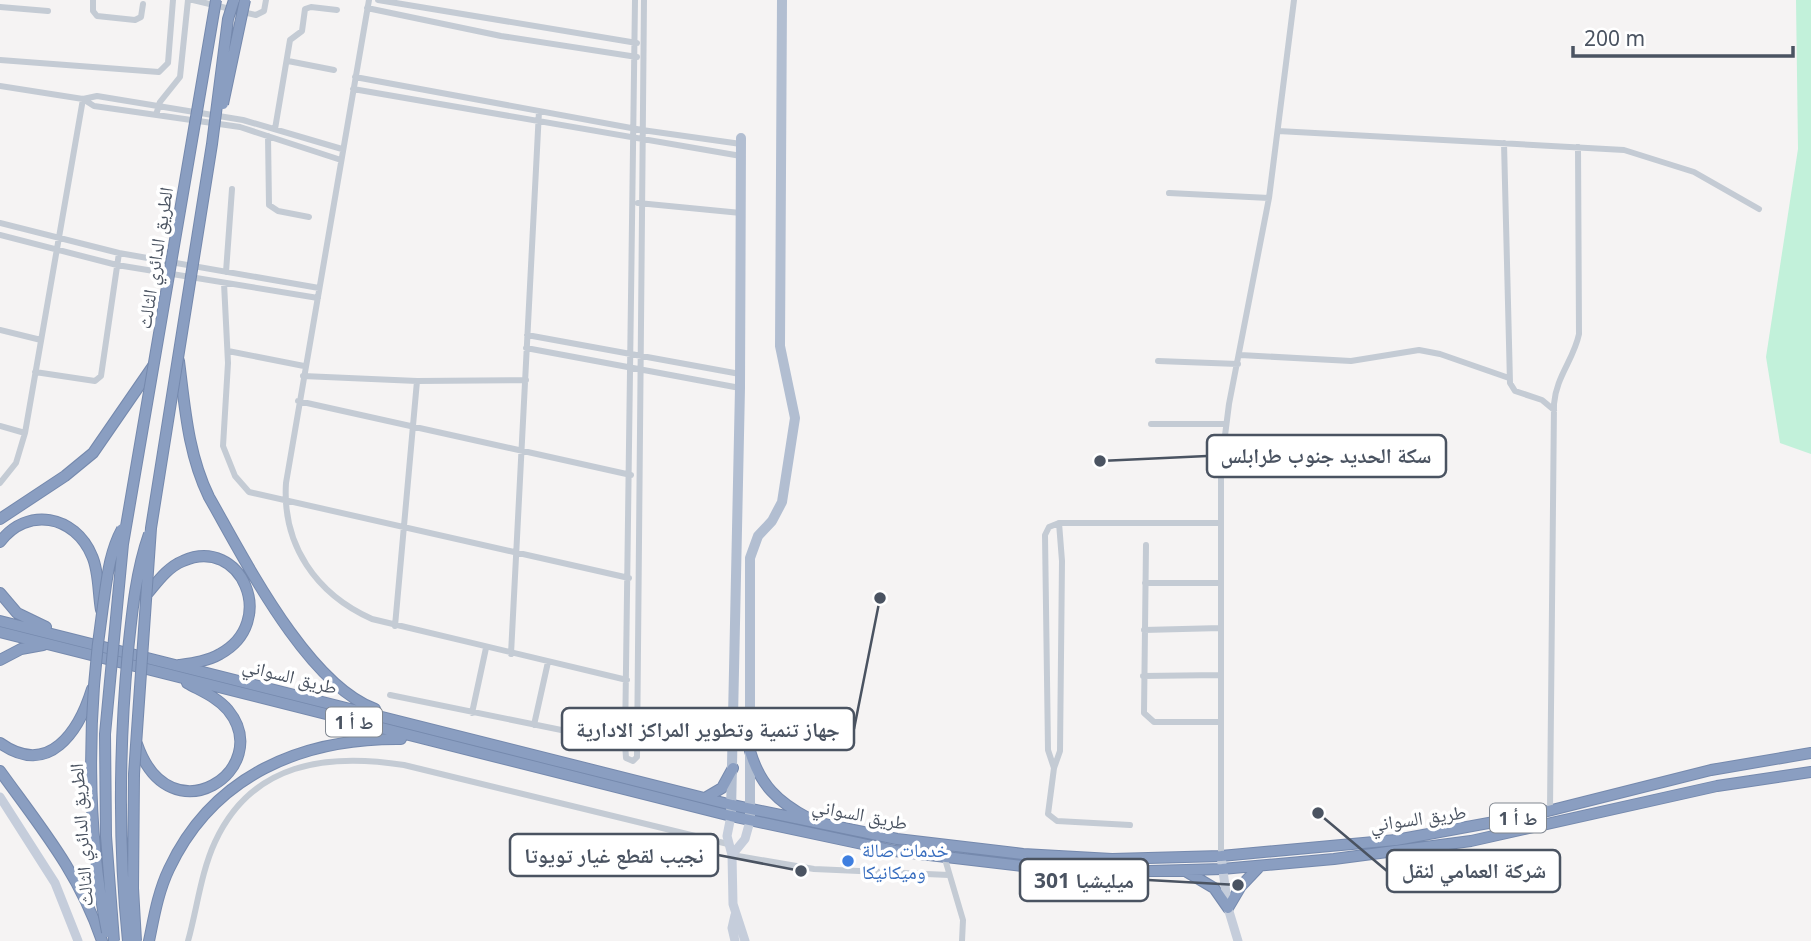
<svg xmlns="http://www.w3.org/2000/svg" width="1811" height="941" viewBox="0 0 1811 941" font-family="'Noto Sans','Noto Naskh Arabic',sans-serif">
<style>
.green{fill:#c2f1da}
.lines{fill:none;stroke-linecap:round;stroke-linejoin:round}
.highway-casing{stroke:#7589ad;stroke-width:12}
.street{stroke:#c4cbd4;stroke-width:6}
.secondary{stroke:#c5cddb;stroke-width:9}
.primary{stroke:#b2bed1;stroke-width:10}
.highway{stroke:#8a9ec1;stroke-width:10}
.highway-bridge-casing{stroke:#7589ad;stroke-width:12;stroke-linecap:butt}
.highway-bridge{stroke:#8a9ec1;stroke-width:10}
.shop-dot{fill:#3f7fe0;stroke:#fff;stroke-width:2.5}
.labels{text-anchor:middle;dominant-baseline:central;stroke-width:7;stroke-linejoin:round;paint-order:stroke}
.shield{fill:#fff;stroke:#808790;stroke-width:2}
.shield-label{font-size:18px;font-weight:bold;fill:#4a5361}
.street-label{font-size:19px;fill:#4a5361;stroke:#fff}
.shop-label{font-size:19px;fill:#366cbe;stroke:#fff;text-anchor:start}
.leader{fill:none;stroke:#4a5361;stroke-width:2.5}
.callout-dot{fill:#4a5361;stroke:#fff;stroke-width:2.5}
.callout{fill:#fff;stroke:#4a5361;stroke-width:2.5}
.callout-label{font-size:21px;text-anchor:middle;font-weight:bold;fill:#4a5361}
</style>
<rect width="100%" height="100%" fill="#f5f3f3"/>
<path class="green" d="M 1796,0 L 1811,0 L 1811,454 L 1780,443 L 1766,357 L 1798,149 Z"/>
<g class="lines">
<g class="highway-casing">
<path id="highway" d="M 179,361 C 185,408 188,454 209,497 C 245,560 307,684 375,709
M 0,519 L 65,476 L 93,453 L 153,366
M 0,542 C 27,506 75,515 92,556 C 99,571 98,593 101,610
M 0,593 L 17,613 L 46,627
M 148,593 C 158,581 168,567 183,561 C 241,535 279,622 220,654 C 208,661 193,663 179,665
M 0,621 L 732,805 L 897,839 L 1023,854 L 1112,859 L 1221,856 L 1396,840 L 1532,815 L 1711,770 L 1811,753
M 0,632 L 731,816 L 895,851 L 1022,866 L 1150,871 L 1222,869 L 1334,859 L 1471,841 L 1717,786 L 1811,772
M 0,660 L 21,649 L 43,645
M 0,743 C 49,778 79,731 92,689
M 137,744 C 170,840 276,769 228,710 C 217,697 201,691 187,683
M 750,751 C 760,785 778,802 808,818
M 0,771 C 41,828 79,873 102,941
M 705,798 L 722,788 L 733,768
M 1187,872 L 1214,888 L 1228,908
M 1228,908 L 1241,886 L 1259,867
M 149,941 C 154,917 158,892 169,869 C 213,775 302,738 401,739"/>
</g>
<path class="street" d="M 93,0 L 93,11 L 97,16 L 135,20 L 141,17 L 143,4
M 193,0 L 256,15 L 264,11 L 266,0
M 369,0 L 286,483 C 282,545 316,594 372,619 L 627,680
M 378,0 L 637,43
M 635,0 L 625,743 L 626,758 L 633,761 L 637,757 L 644,0
M 0,7 L 48,11
M 367,8 L 501,36 L 637,57
M 0,60 L 159,72 L 168,63 L 173,0
M 288,61 L 334,70
M 355,77 L 642,130 L 741,144
M 0,86 L 83,99 L 97,96 L 243,120 L 342,149
M 353,89 L 741,156
M 83,99 L 94,106 L 240,127 L 341,160
M 156,115 L 160,102 L 180,77 L 188,0
M 275,129 L 290,40 L 302,31 L 305,9 L 311,7 L 337,10
M 1278,131 L 1624,150 L 1694,172 L 1759,209
M 268,136 L 269,205 L 278,211 L 309,217
M 1504,143 L 1510,383 L 1515,391 L 1542,400 L 1554,410
M 1169,193 L 1269,198
M 638,203 L 741,213
M 0,223 L 119,253 L 319,288
M 0,235 L 117,265 L 318,298
M 226,272 L 232,189
M 224,283 L 228,363 L 223,446 L 235,476 L 249,492 L 629,578
M 0,330 L 41,340
M 527,335 L 740,374
M 526,348 L 740,388
M 228,351 L 304,366
M 1240,355 L 1351,361 L 1419,350 L 1440,354 L 1509,378
M 1158,361 L 1238,364
M 35,372 L 95,381 L 101,376 L 119,253
M 303,376 L 417,381 L 526,380
M 298,401 L 631,475
M 1151,424 L 1226,424
M 0,426 L 25,433
M 0,483 L 16,463 L 25,433 L 83,99
M 1059,523 L 1062,561 L 1060,751 L 1054,768 L 1048,814 L 1057,821 L 1130,825
M 1146,545 L 1144,713 L 1154,722 L 1221,722
M 1145,583 L 1221,583
M 395,626 L 417,381
M 1144,630 L 1221,628
M 511,654 L 539,111
M 1143,676 L 1221,675
M 390,695 L 625,743
M 472,713 L 486,648
M 534,725 L 548,662
M 1054,768 L 1048,750 L 1045,535 L 1049,527 L 1059,523 L 1221,523
M 1550,810 L 1554,404 C 1556,377 1574,359 1579,334 L 1578,147
M 732,855 L 814,869 L 949,875
M 1221,856 L 1221,467 L 1229,404 L 1269,198 L 1294,0
M 945,859 L 963,920 L 962,941
M 188,941 C 197,909 201,872 215,842 C 252,762 327,753 404,765 L 728,844"/>
<path class="secondary" d="M 0,797 L 55,883 L 78,941
M 731,816 L 727,836 L 732,855 L 733,904 L 745,941
M 732,855 L 745,839 L 750,821
M 1221,856 L 1228,908 L 1238,941
M 735,941 L 732,928 L 735,915"/>
<path class="primary" d="M 731,812 L 740,388 L 741,138
M 750,816 L 750,558 L 758,536 L 772,521 L 782,502 L 795,418 L 780,346 L 782,0"/>
<use href="#highway" class="highway"/>
<g class="highway-bridge-casing">
<path id="highway-bridge" d="M 223,104 L 245,0
M 107,932 C 86,827 87,712 103,606 C 107,579 109,553 122,529
M 114,941 L 106,836 L 105,734 L 123,544 L 216,0
M 128,941 C 118,844 119,748 128,651 C 132,612 136,571 149,534
M 136,941 L 133,888 L 134,774 L 151,528 L 212,144 L 228,19 L 234,0"/>
</g>
<use href="#highway-bridge" class="highway-bridge"/>
</g>
<circle class="shop-dot" cx="848" cy="861" r="7"/>
<g class="labels">
<g class="shield">
<rect x="326" y="707.5" width="56" height="29" rx="5"/>
<rect x="1490" y="803.5" width="56" height="29" rx="5"/>
</g>
<g class="shield-label">
<text x="354" y="722">ط أ 1</text>
<text x="1518" y="818">ط أ 1</text>
</g>
<g class="street-label">
<text transform="translate(155 258) rotate(-81)">الطريق الدائري الثالث</text>
<text transform="translate(290 676) rotate(14)">طريق السواني</text>
<text transform="translate(860 814) rotate(11)">طريق السواني</text>
<text transform="translate(1418 818) rotate(-8)">طريق السواني</text>
<text transform="translate(81 835) rotate(-94)">الطريق الدائري الثالث</text>
</g>
<g class="shop-label">
<text x="862" y="850">خدمات صالة<tspan x="862" dy="22">وميكانيكا</tspan></text>
</g>
</g>
<path class="leader" d="M1100 461L1207 456M880 598L854 729M801 871L718 855M1318 813L1387 871M1238 885L1148 880"/>
<g class="callout-dot">
<circle cx="1100" cy="461" r="7"/>
<circle cx="880" cy="598" r="7"/>
<circle cx="801" cy="871" r="7"/>
<circle cx="1318" cy="813" r="7"/>
<circle cx="1238" cy="885" r="7"/>
</g>
<g class="callout">
<rect x="1207" y="435" width="239" height="42" rx="7"/>
<rect x="562" y="708" width="292" height="42" rx="7"/>
<rect x="510" y="834" width="208" height="42" rx="7"/>
<rect x="1387" y="850" width="173" height="42" rx="7"/>
<rect x="1020" y="859" width="128" height="42" rx="7"/>
</g>
<g class="callout-label">
<text x="1326" y="463">سكة الحديد جنوب طرابلس</text>
<text x="708" y="737">جهاز تنمية وتطوير المراكز الادارية</text>
<text x="614" y="863">نجيب لقطع غيار تويوتا</text>
<text x="1474" y="878">شركة العمامي لنقل</text>
<text x="1084" y="888">ميليشيا 301</text>
</g>
<path d="M1573 46v10h220v-10" fill="none" stroke="#4a5361" stroke-width="3.5"/>
<text x="1584" y="46" font-size="21" fill="#4a5361" stroke="#ffffff" stroke-width="5" paint-order="stroke">200 m</text>
</svg>
